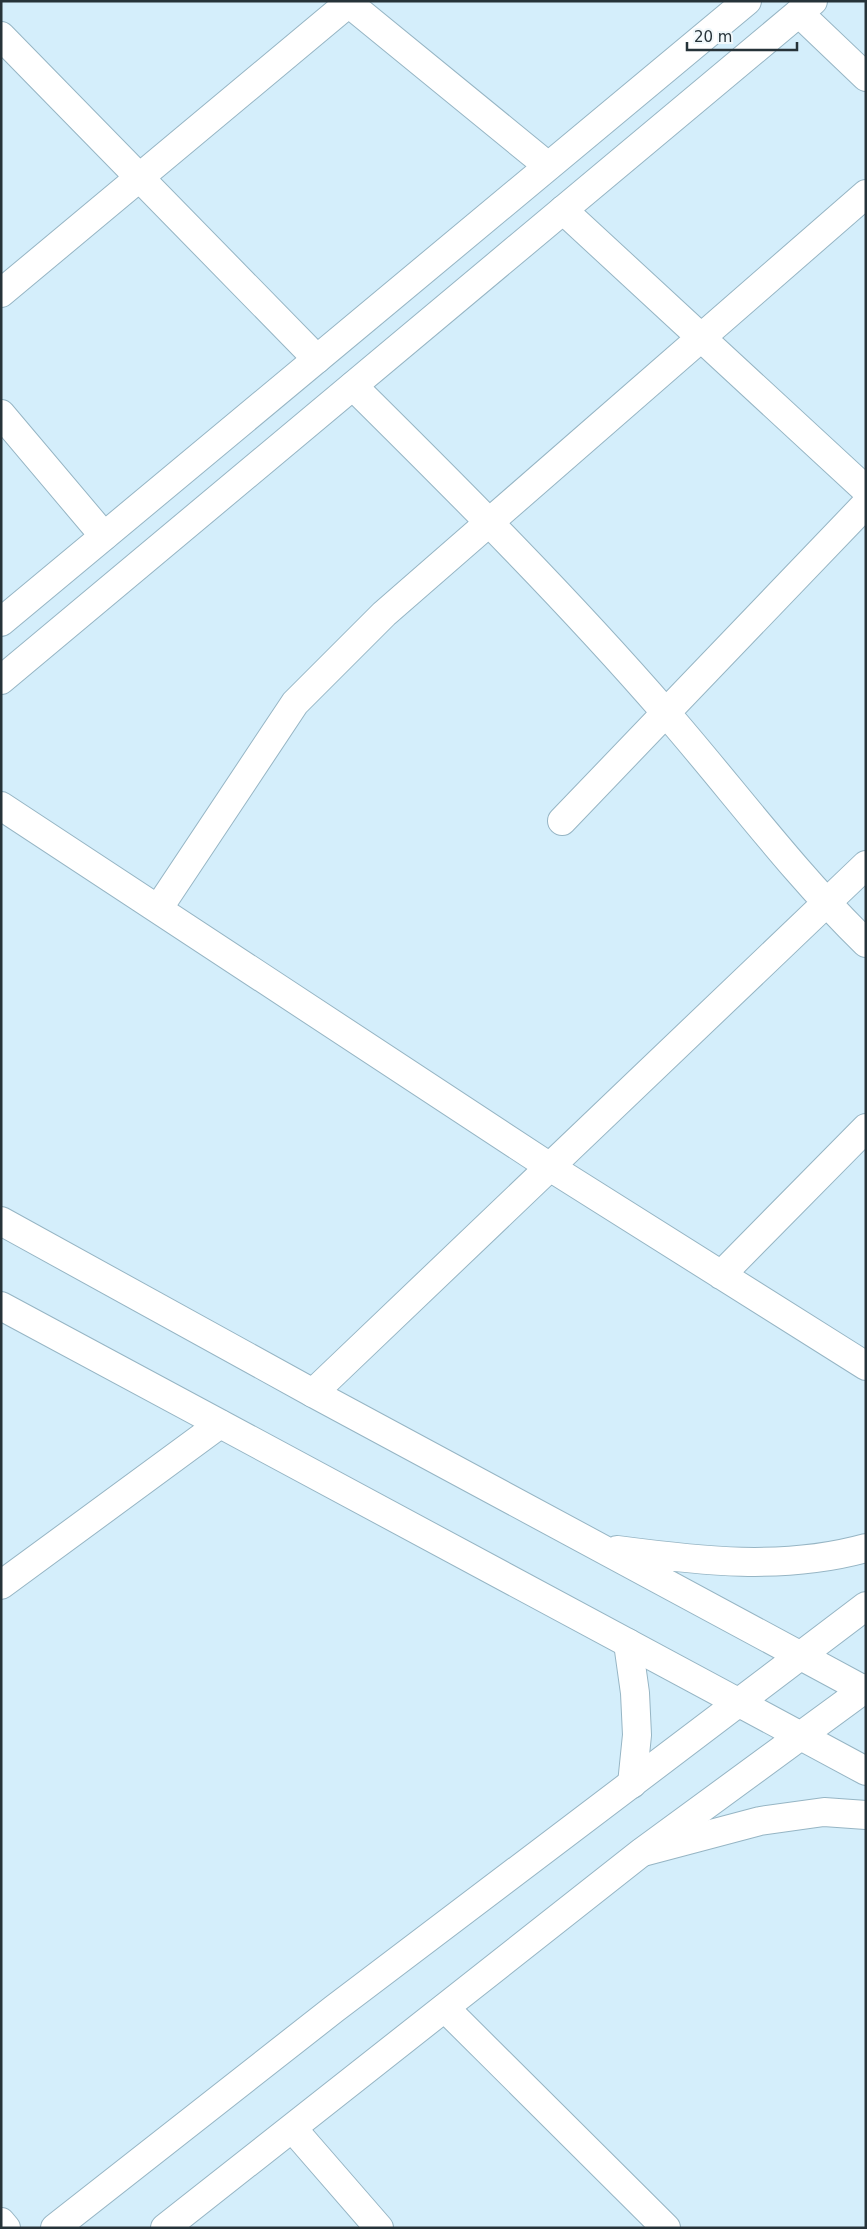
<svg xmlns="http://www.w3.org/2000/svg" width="867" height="2229" viewBox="0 0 867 2229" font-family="'DejaVu Sans',sans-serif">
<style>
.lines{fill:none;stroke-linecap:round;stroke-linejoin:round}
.minor-casing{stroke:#96b5c4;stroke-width:30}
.tertiary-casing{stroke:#96b5c4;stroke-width:30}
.secondary-casing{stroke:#96b5c4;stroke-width:30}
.minor{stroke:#fff;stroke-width:28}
.tertiary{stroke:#fff;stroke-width:28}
.secondary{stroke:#fff;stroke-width:28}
</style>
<rect width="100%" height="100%" fill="#d4eefb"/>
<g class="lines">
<g class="minor-casing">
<path id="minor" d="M 346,1 L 548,166
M 799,13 L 866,77
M 1,36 L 317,359
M 563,210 L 866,490
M 1,293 L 351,1
M 353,386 C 460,492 567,599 666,713 C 733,790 793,872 866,943
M 1,414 L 104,536
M 1,806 L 550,1167 L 866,1366
M 562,821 L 866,504
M 158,909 L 295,703 L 384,614 L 866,194
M 721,1275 L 866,1128
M 313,1393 L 866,865
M 1,1585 L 220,1424
M 445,2008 L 666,2228
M 293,2129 L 379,2228
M 1,2222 L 6,2228"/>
</g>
<g class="tertiary-casing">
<path id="tertiary" d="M 1,622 L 747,1
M 1,680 L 813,1
M 628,1643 L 635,1693 L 637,1735 L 632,1784
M 643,1852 L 760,1821 L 824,1812 L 866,1815"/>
</g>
<g class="secondary-casing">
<path id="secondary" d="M 1,1221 L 313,1393 L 866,1691
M 1,1306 L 866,1771
M 617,1550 C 700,1561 783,1571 866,1548
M 55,2228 L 334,2009 L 866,1606
M 165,2228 L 642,1852 L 866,1688"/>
</g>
<use href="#minor" class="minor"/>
<use href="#tertiary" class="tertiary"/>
<use href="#secondary" class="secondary"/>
</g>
<rect width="867" height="2229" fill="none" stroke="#263339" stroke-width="5"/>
<path d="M687 42v8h110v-8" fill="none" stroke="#263339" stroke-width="2.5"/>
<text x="694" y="42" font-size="15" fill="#263339" stroke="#f1f8fb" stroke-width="4" paint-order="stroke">20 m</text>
</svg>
